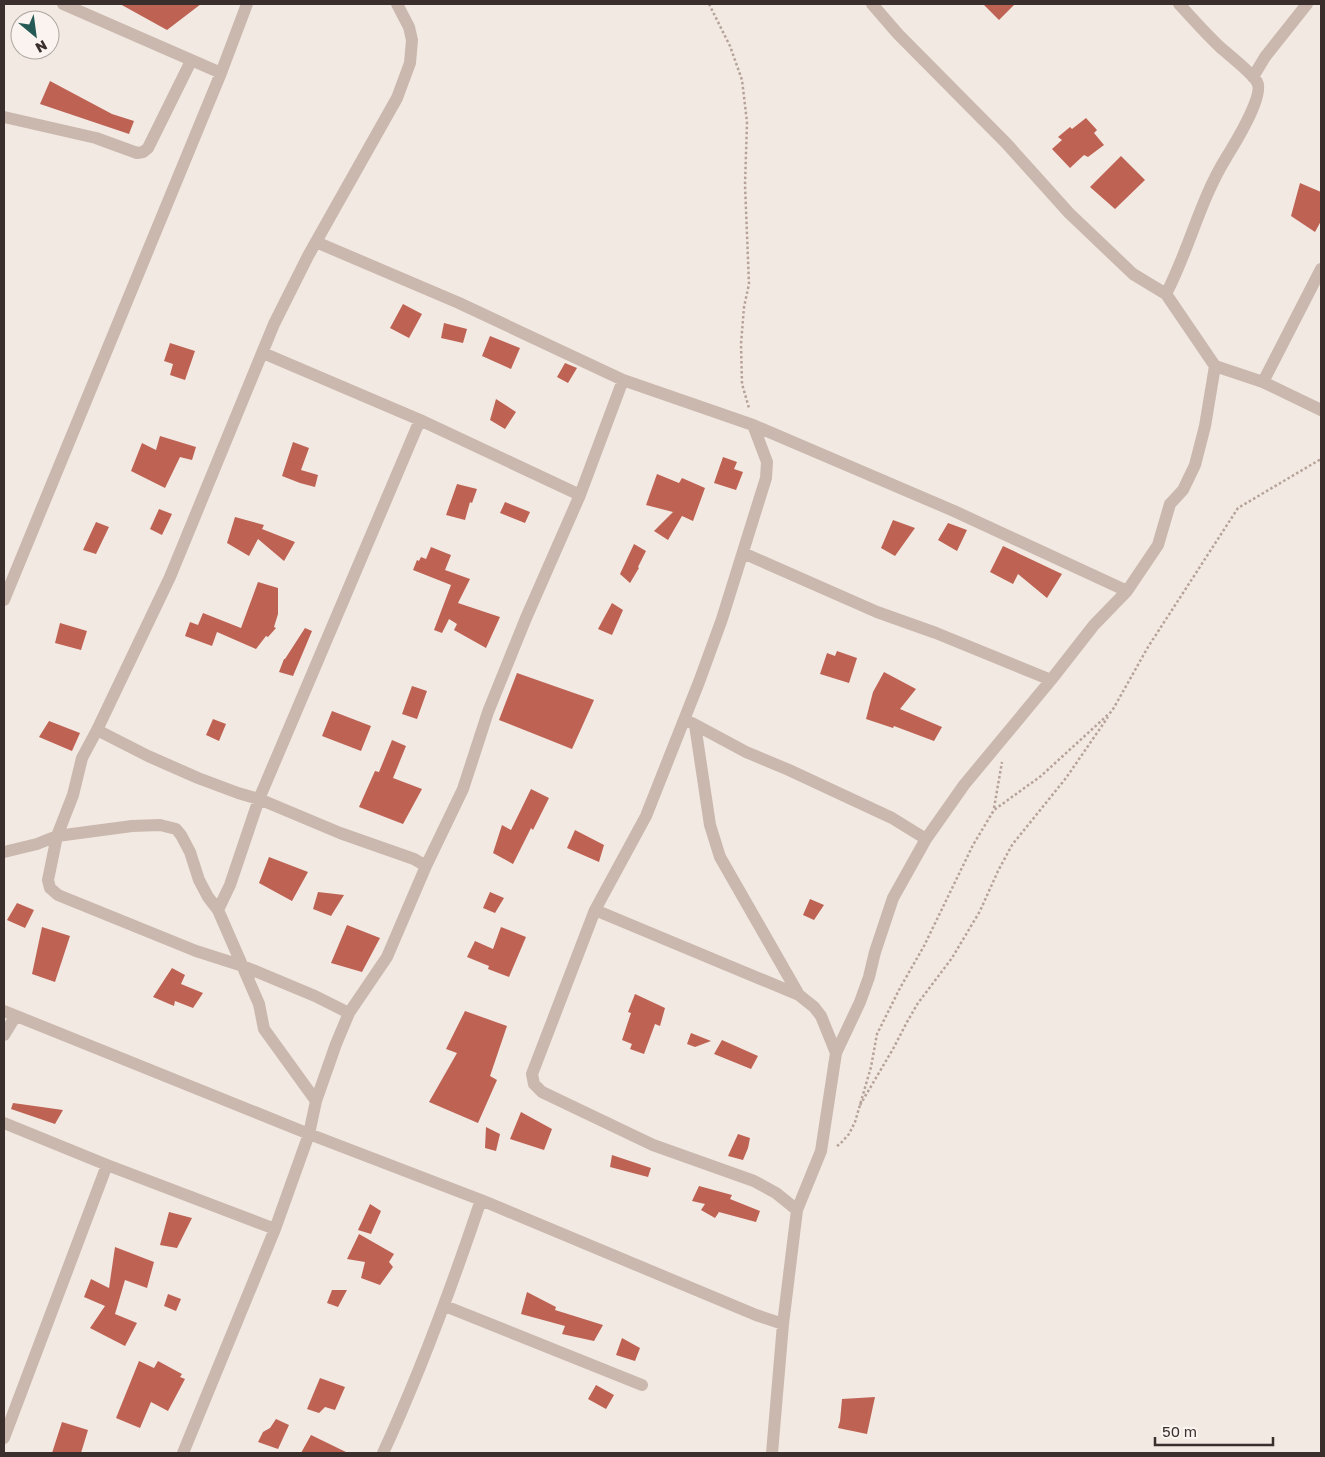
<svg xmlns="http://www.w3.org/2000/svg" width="1325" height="1457" viewBox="0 0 1325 1457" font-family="'Golos Text',sans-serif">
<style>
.building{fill:#be6254}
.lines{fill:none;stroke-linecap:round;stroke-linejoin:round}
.path{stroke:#b6a298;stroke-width:2.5;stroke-dasharray:2.5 2.5;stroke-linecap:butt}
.street{stroke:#cab8ae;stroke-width:12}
</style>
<rect width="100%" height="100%" fill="#f2e9e2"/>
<path class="building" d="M 120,4 L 201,4 L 167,30 Z
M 983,4 L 1015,4 L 999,20 Z
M 50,81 L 112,114 L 134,121 L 129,134 L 40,104 Z
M 1086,118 L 1097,130 L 1094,133 L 1104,145 L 1088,157 L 1084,155 L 1070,168 L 1052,149 L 1062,140 L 1058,137 L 1070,127 L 1072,129 Z
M 1121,156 L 1145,180 L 1115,209 L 1090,187 Z
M 1300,183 L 1321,192 L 1321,221 L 1315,232 L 1291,216 Z
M 403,304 L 422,314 L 409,338 L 390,328 Z
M 444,323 L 467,329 L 463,343 L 441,338 Z
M 490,336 L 520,348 L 511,369 L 482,356 Z
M 170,343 L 195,351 L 185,380 L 170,375 L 173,364 L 164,361 Z
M 565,363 L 577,368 L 568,383 L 557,377 Z
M 496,399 L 516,412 L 505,429 L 490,420 Z
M 160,436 L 196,447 L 192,460 L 180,457 L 165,488 L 131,471 L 142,443 L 156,450 Z
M 293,442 L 309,448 L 301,470 L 318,475 L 315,487 L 300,483 L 282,476 Z
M 723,457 L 737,462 L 734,469 L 743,472 L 736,490 L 714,483 Z
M 657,474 L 679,483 L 682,478 L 705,488 L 693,521 L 682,516 L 668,540 L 654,531 L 673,512 L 646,505 Z
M 457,484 L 477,489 L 472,503 L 470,502 L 465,520 L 446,515 Z
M 505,502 L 530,512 L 525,523 L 500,513 Z
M 159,509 L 172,514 L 162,535 L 150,529 Z
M 235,517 L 264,525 L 262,529 L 295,542 L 284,561 L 258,539 L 249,556 L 227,543 Z
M 893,520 L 915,528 L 895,556 L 881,548 Z
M 96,522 L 109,527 L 96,554 L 83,550 Z
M 948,523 L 967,530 L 957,551 L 938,540 Z
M 634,544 L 646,551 L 638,567 L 639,568 L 630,583 L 620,574 Z
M 1003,546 L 1062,574 L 1047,598 L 1018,574 L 1013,584 L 990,572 Z
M 431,547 L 451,555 L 445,570 L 470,579 L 458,603 L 500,617 L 486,648 L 454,630 L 457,624 L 449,619 L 442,633 L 434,630 L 451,585 L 413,570 L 417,560 L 419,561 L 421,557 L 426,559 Z
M 258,582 L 278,588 L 278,614 L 274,627 L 276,628 L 268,637 L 266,636 L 256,649 L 217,632 L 212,646 L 185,636 L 190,622 L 198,625 L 203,613 L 241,628 Z
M 612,603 L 623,610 L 612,635 L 598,629 Z
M 60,623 L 87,631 L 81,650 L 55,643 Z
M 305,628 L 312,631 L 293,676 L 279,672 L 284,659 L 285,659 Z
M 837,651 L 857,658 L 849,683 L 820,674 L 827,653 L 835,656 Z
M 884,672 L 916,689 L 900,709 L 942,727 L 934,741 L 894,726 L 893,728 L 866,719 L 873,692 Z
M 517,673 L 594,700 L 572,749 L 499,720 Z
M 412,686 L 427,691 L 417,719 L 402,714 Z
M 332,711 L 371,726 L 361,751 L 322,736 Z
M 213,719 L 226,724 L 219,741 L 206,735 Z
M 49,721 L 80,733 L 72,751 L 39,737 Z
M 392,740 L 406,746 L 393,778 L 422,789 L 403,824 L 359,807 L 375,771 L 379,772 Z
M 531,789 L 549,798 L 533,830 L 531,828 L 513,864 L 493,853 L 502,825 L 511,830 Z
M 575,830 L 604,845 L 599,862 L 567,848 Z
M 269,857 L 308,872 L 292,901 L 259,883 Z
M 318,892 L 344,895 L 331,916 L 313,909 Z
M 490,892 L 504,898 L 495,913 L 483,908 Z
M 810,899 L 824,905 L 814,920 L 803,915 Z
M 17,903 L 34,910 L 25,928 L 7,920 Z
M 347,925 L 380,938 L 362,972 L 331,963 Z
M 42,927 L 70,936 L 55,982 L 32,974 Z
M 501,927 L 526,937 L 509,977 L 488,969 L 489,966 L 467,957 L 475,941 L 493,949 Z
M 172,968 L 185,975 L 181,984 L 203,993 L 193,1008 L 175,1001 L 174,1006 L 153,997 Z
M 635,994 L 665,1008 L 660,1026 L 655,1024 L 644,1054 L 630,1049 L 632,1044 L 622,1040 L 631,1013 L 628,1012 Z
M 465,1011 L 507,1026 L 490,1076 L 497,1080 L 478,1123 L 429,1102 L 457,1053 L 446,1049 Z
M 691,1033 L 711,1041 L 695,1047 L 687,1044 Z
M 722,1040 L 758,1056 L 751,1069 L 714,1054 Z
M 13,1103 L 63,1110 L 55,1124 L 11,1109 Z
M 521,1112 L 552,1129 L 544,1150 L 510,1139 Z
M 486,1127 L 500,1134 L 496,1151 L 485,1148 Z
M 738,1134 L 750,1138 L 748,1148 L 743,1160 L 728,1156 Z
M 612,1155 L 651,1168 L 648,1177 L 610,1167 Z
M 699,1186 L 732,1195 L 730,1199 L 760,1211 L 756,1222 L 719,1212 L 715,1218 L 701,1210 L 705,1204 L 692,1201 Z
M 370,1204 L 381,1211 L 371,1234 L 358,1230 Z
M 169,1212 L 192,1218 L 177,1248 L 160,1245 Z
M 359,1234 L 394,1254 L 389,1262 L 393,1267 L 380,1285 L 361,1278 L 365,1262 L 347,1259 Z
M 115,1247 L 154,1262 L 147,1288 L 125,1280 L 115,1314 L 137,1323 L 125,1346 L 90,1328 L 105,1306 L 84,1297 L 91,1279 L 109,1288 Z
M 332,1290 L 347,1290 L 338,1307 L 327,1303 Z
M 527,1292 L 556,1307 L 555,1310 L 603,1325 L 594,1341 L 562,1334 L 565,1326 L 521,1314 Z
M 168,1294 L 181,1299 L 176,1311 L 164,1306 Z
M 622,1338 L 640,1348 L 635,1361 L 616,1355 Z
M 139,1361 L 154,1368 L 158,1361 L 182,1374 L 180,1377 L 185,1379 L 168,1411 L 151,1402 L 140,1428 L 116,1418 Z
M 320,1378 L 345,1387 L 335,1410 L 325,1407 L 319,1413 L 307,1409 Z
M 596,1385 L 614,1395 L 606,1409 L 588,1399 Z
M 875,1397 L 867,1434 L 838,1428 L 840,1421 L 842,1399 Z
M 276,1419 L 289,1425 L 278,1449 L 258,1442 L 263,1432 L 270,1428 Z
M 62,1422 L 88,1430 L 81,1453 L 52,1453 Z
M 311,1435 L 348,1453 L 301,1453 Z"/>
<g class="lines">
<path class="path" d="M 709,4 L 730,46 L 742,80 L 747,122 L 745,185 L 749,284 L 744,307 L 741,344 L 742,384 L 749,408
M 994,808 L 1002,762
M 860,1105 L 893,1049 L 907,1022 L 918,1003 L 952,958 L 980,911 L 998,871 L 1012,845 L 1066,778 L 1108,717
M 837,1146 L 840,1144 L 849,1134 L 855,1122 L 871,1067 L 877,1034 L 900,988 L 924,946 L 973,845 L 994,810 L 1041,776 L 1112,711 L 1148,647 L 1238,508 L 1321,459"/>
<path class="street" d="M 63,4 L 221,73
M 1253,77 L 1265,57 L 1307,4
M 4,117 L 96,138 L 137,153 L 143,152 L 148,148 L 191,61
M 316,242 L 459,303 L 623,380 L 753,425 L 954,511 L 1127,591
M 1166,294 C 1189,250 1200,200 1226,158 C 1234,145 1265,95 1257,82 C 1253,74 1229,55 1221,48 C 1206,34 1193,19 1179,4
M 263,353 L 420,420
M 1215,366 L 1263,382 L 1321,410
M 1263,382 L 1321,269
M 753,425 L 767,462 L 766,478 L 722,619 L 699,682 L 646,816 L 595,910 L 532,1074 L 534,1084 L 542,1092 L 653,1145 L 754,1181 L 776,1193 L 797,1210
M 743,553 L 877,612 L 936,633 L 1051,680 L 1094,625 L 1127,591 L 1158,545 L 1170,504 L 1183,490 L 1195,465 L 1205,426 L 1215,366 L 1166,294 L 1133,274 L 1069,213 L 1006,143 L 898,34 L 872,4
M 4,600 L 221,73 L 247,4
M 692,723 L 746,752 L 789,770 L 892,818 L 926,839
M 695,725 L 710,825 L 720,857 L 799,995
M 97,730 L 148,756 L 198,778 L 238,793 L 259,799 L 340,833 L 414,859 L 426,866 L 463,789 L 488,712 L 526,618 L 580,495 L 623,380
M 4,852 L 37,844 L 57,836 L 132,826 L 160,825 L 176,829 L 181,835 L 190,852 L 199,880 L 208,897 L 218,910
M 595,910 L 799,995 L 814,1007 L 821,1016 L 836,1053 L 821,1151 L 797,1210 L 783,1324 L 772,1453
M 4,1011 L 309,1134 L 316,1101 L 336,1044 L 349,1013 L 387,957 L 426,866
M 349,1013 L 315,996 L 243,966 L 196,951 L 58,895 L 50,888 L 48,880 L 57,836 L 73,795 L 82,758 L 97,730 L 170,577 L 274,324 L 308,256 L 397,98 L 410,63 L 412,40 L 409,27 L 397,4
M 4,1035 L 15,1017
M 836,1053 L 860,1002 L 869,977 L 875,952 L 893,898 L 926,839 L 964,785 L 1051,680
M 316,1101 L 264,1029 L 259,1004 L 218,910 L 230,885 L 259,799 L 420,420 L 580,495
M 4,1123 L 107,1165
M 445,1306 L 642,1385
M 4,1438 L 107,1165 L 275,1229
M 183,1453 L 275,1229 L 309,1134 L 481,1200 L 756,1315 L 783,1324
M 383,1453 C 421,1371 452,1286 481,1200"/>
</g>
<rect width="1325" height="1457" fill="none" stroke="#3a2f2c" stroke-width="10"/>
<g transform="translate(35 35) rotate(151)"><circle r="24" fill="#faf3ef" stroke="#ada5a1"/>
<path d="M0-4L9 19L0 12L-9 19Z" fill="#245956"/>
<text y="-8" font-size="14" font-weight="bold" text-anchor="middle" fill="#3a2f2c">N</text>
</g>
<path d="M1155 1437v8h118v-8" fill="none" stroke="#3a2f2c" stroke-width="2.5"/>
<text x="1162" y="1437" font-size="15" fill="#3a2f2c" stroke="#faf3ef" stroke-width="4" paint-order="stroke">50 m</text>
</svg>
